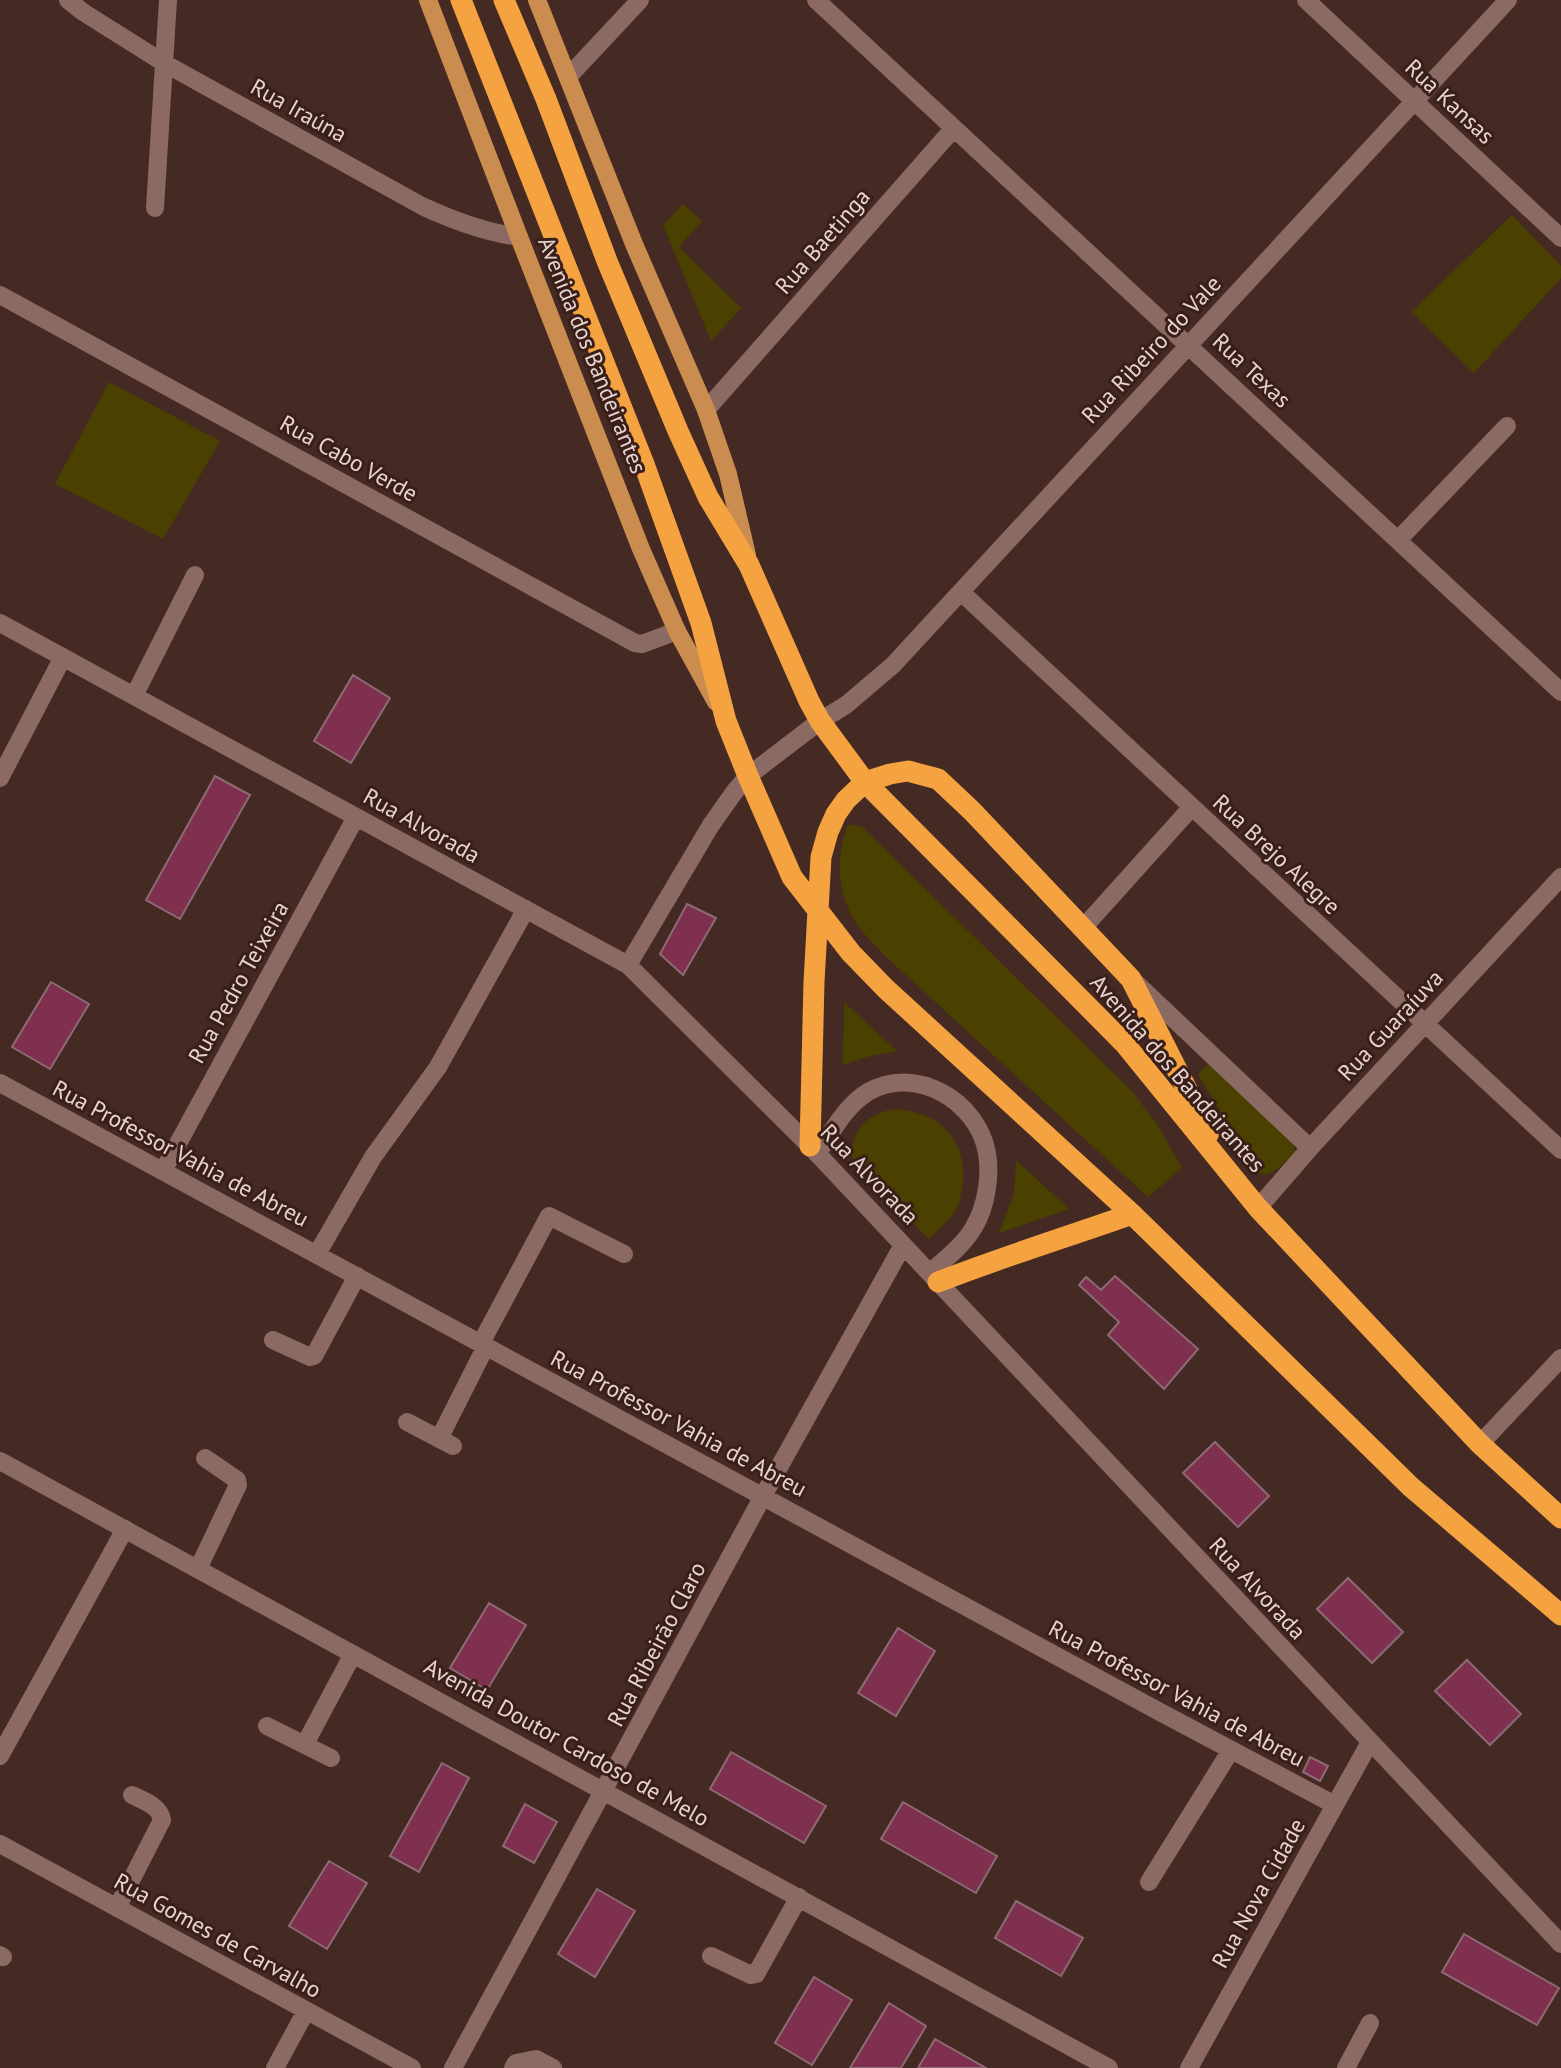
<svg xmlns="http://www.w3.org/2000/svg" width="1561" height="2068" viewBox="0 0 1561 2068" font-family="'PT Sans',sans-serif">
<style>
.green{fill:#4a4100}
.building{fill:#7f304e;stroke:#8c6b75;stroke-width:2}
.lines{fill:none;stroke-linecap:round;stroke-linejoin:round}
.minor{stroke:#8a6a63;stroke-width:18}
.major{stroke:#ca8c4f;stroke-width:18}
.highway{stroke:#f5a341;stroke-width:21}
.labels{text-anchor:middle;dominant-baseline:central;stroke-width:6;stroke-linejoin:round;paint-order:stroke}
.street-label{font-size:23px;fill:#e7d4d0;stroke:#3a1f19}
</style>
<rect width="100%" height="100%" fill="#452923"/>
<path class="green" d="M 683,204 L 702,221 L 679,247 L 741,308 L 711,341 L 663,225 Z
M 1512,215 L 1561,266 L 1561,278 L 1474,373 L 1411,312 Z
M 109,382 L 220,441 L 163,539 L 55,484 Z
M 848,825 L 861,826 L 1133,1092 L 1159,1127 L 1182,1168 L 1148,1197 L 884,955 C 873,943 859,930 852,916 C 837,889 836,853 848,825 Z
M 844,1002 L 897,1051 L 866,1057 L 843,1065 Z
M 1210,1061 L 1293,1143 L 1295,1152 L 1280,1167 L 1267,1175 L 1259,1173 L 1198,1075 Z
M 893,1109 C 937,1111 966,1136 963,1181 C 962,1191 960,1203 955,1212 C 948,1222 937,1231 928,1239 L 852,1157 C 851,1129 868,1115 893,1109 Z
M 1016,1160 L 1069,1209 L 999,1233 L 1014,1194 Z"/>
<path class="building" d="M 353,675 L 390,698 L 351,763 L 314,741 Z
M 215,776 L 250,795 L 180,919 L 146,900 Z
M 687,904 L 716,918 L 683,975 L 660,954 Z
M 51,982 L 89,1004 L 50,1069 L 12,1047 Z
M 1115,1276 L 1198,1349 L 1164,1389 L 1108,1335 L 1119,1322 L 1079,1285 L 1086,1277 L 1101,1290 Z
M 1215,1442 L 1269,1496 L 1238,1527 L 1183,1473 Z
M 1348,1578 L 1403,1632 L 1372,1663 L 1317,1609 Z
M 489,1603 L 526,1625 L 487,1690 L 450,1668 Z
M 898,1628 L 935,1651 L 896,1716 L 858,1693 Z
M 1467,1660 L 1521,1714 L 1490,1745 L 1435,1691 Z
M 731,1752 L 826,1806 L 804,1843 L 710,1789 Z
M 1310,1757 L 1328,1766 L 1320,1781 L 1303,1772 Z
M 442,1763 L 469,1778 L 419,1872 L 390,1856 Z
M 903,1802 L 997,1856 L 976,1893 L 881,1839 Z
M 525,1804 L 557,1822 L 534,1863 L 503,1846 Z
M 329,1861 L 367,1883 L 327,1949 L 289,1926 Z
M 597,1889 L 635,1911 L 595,1977 L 558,1954 Z
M 1016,1901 L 1083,1938 L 1061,1976 L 995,1938 Z
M 1464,1934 L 1559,1988 L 1537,2025 L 1442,1972 Z
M 814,1977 L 852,2000 L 812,2065 L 775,2043 Z
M 889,2003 L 926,2026 L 901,2068 L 850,2068 Z
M 935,2039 L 986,2068 L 918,2068 Z"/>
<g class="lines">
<path class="minor" d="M 68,0 L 83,12 L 164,63 L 422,206 C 454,221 484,232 519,237
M 816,0 L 1561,692
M 1306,0 L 1561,238
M 568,77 L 640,0
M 155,208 L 168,0
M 0,295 L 635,643 L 642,644 L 677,631
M 706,410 L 954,128
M 1398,540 L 1507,426
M 961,592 L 1561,1150
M 0,623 L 628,965 L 810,1146 L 1561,1944
M 134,696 L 195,575
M 0,778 L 63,657
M 1083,928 L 1191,808
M 628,965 L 711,825 L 735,791 L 748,776 L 820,721 L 846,705 L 893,665 L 1508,0
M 1137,984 L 1310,1148
M 0,1083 L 1160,1712 L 1335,1805
M 817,1154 C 832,1132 845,1106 868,1092 C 915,1064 978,1101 987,1153 C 991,1176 986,1207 974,1227 C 964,1245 945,1259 930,1273
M 163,1171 L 356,817
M 1258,1208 L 1310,1148 L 1561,877
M 317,1254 L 373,1157 L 438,1067 L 526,909
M 273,1340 L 310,1357 L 314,1356 L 357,1276
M 481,1343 L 549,1216 L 624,1254
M 407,1422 L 453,1446
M 439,1439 L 486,1346
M 1480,1444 L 1561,1358
M 0,1461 L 1109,2068
M 198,1569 L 238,1485 L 237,1480 L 205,1458
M 267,1726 L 331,1758
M 305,1744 L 353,1654
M 0,1756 L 125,1529
M 0,1844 L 412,2068
M 1149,1882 L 1231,1750
M 117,1908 L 162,1820 C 160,1806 144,1801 132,1795
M 0,1955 L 3,1957
M 711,1956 L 751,1975 L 756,1974 L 799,1897
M 275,2068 L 306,2011
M 453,2068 L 763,1496 L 903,1245
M 513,2068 L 516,2063 L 536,2059 L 553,2068
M 1189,2068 L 1370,1742
M 1346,2068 L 1370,2023"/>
<path class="major" d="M 428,0 L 519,237 L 641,549 L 677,631 L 716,702
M 537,0 L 634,244 L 706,410 L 728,474 L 747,555"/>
<path class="highway" d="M 461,0 L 644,464 L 701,623 L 726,721 L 748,776 L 792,877 L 851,953 L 886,989 L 1132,1214 L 1411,1487 L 1561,1615
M 504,0 L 546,99 L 607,261 L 678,431 L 708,497 L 749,565 L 809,701 L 820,721 L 865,782 L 1124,1043 L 1258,1208 L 1480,1444 L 1561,1518
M 810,1146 L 814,982 L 821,857 L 828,832 L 836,814 L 846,800 L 865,782 L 890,774 L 908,771 L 938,779 L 972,811 L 1131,979 L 1209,1133
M 938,1282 C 1002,1257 1067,1237 1132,1214"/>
</g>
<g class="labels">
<g class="street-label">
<text transform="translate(1450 101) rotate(43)">Rua Kansas</text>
<text transform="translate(299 110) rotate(29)">Rua Iraúna</text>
<text transform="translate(822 241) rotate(-49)">Rua Baetinga</text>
<text transform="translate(1151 349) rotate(-47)">Rua Ribeiro do Vale</text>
<text transform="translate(593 355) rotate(68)">Avenida dos Bandeirantes</text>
<text transform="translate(1252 370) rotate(43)">Rua Texas</text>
<text transform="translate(349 458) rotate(29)">Rua Cabo Verde</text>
<text transform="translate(422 825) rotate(29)">Rua Alvorada</text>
<text transform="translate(1277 854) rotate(43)">Rua Brejo Alegre</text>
<text transform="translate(238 982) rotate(-61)">Rua Pedro Teixeira</text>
<text transform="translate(1390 1025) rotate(-47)">Rua Guaraíuva</text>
<text transform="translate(1178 1073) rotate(49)">Avenida dos Bandeirantes</text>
<text transform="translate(181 1153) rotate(28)">Rua Professor Vahia de Abreu</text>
<text transform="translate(870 1174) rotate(46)">Rua Alvorada</text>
<text transform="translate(679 1423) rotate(28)">Rua Professor Vahia de Abreu</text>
<text transform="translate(1258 1588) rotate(47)">Rua Alvorada</text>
<text transform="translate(656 1644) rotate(-62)">Rua Ribeirão Claro</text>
<text transform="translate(1177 1693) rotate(28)">Rua Professor Vahia de Abreu</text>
<text transform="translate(567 1742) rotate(29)">Avenida Doutor Cardoso de Melo</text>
<text transform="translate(1258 1893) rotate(-61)">Rua Nova Cidade</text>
<text transform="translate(218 1935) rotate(29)">Rua Gomes de Carvalho</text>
</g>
</g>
</svg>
